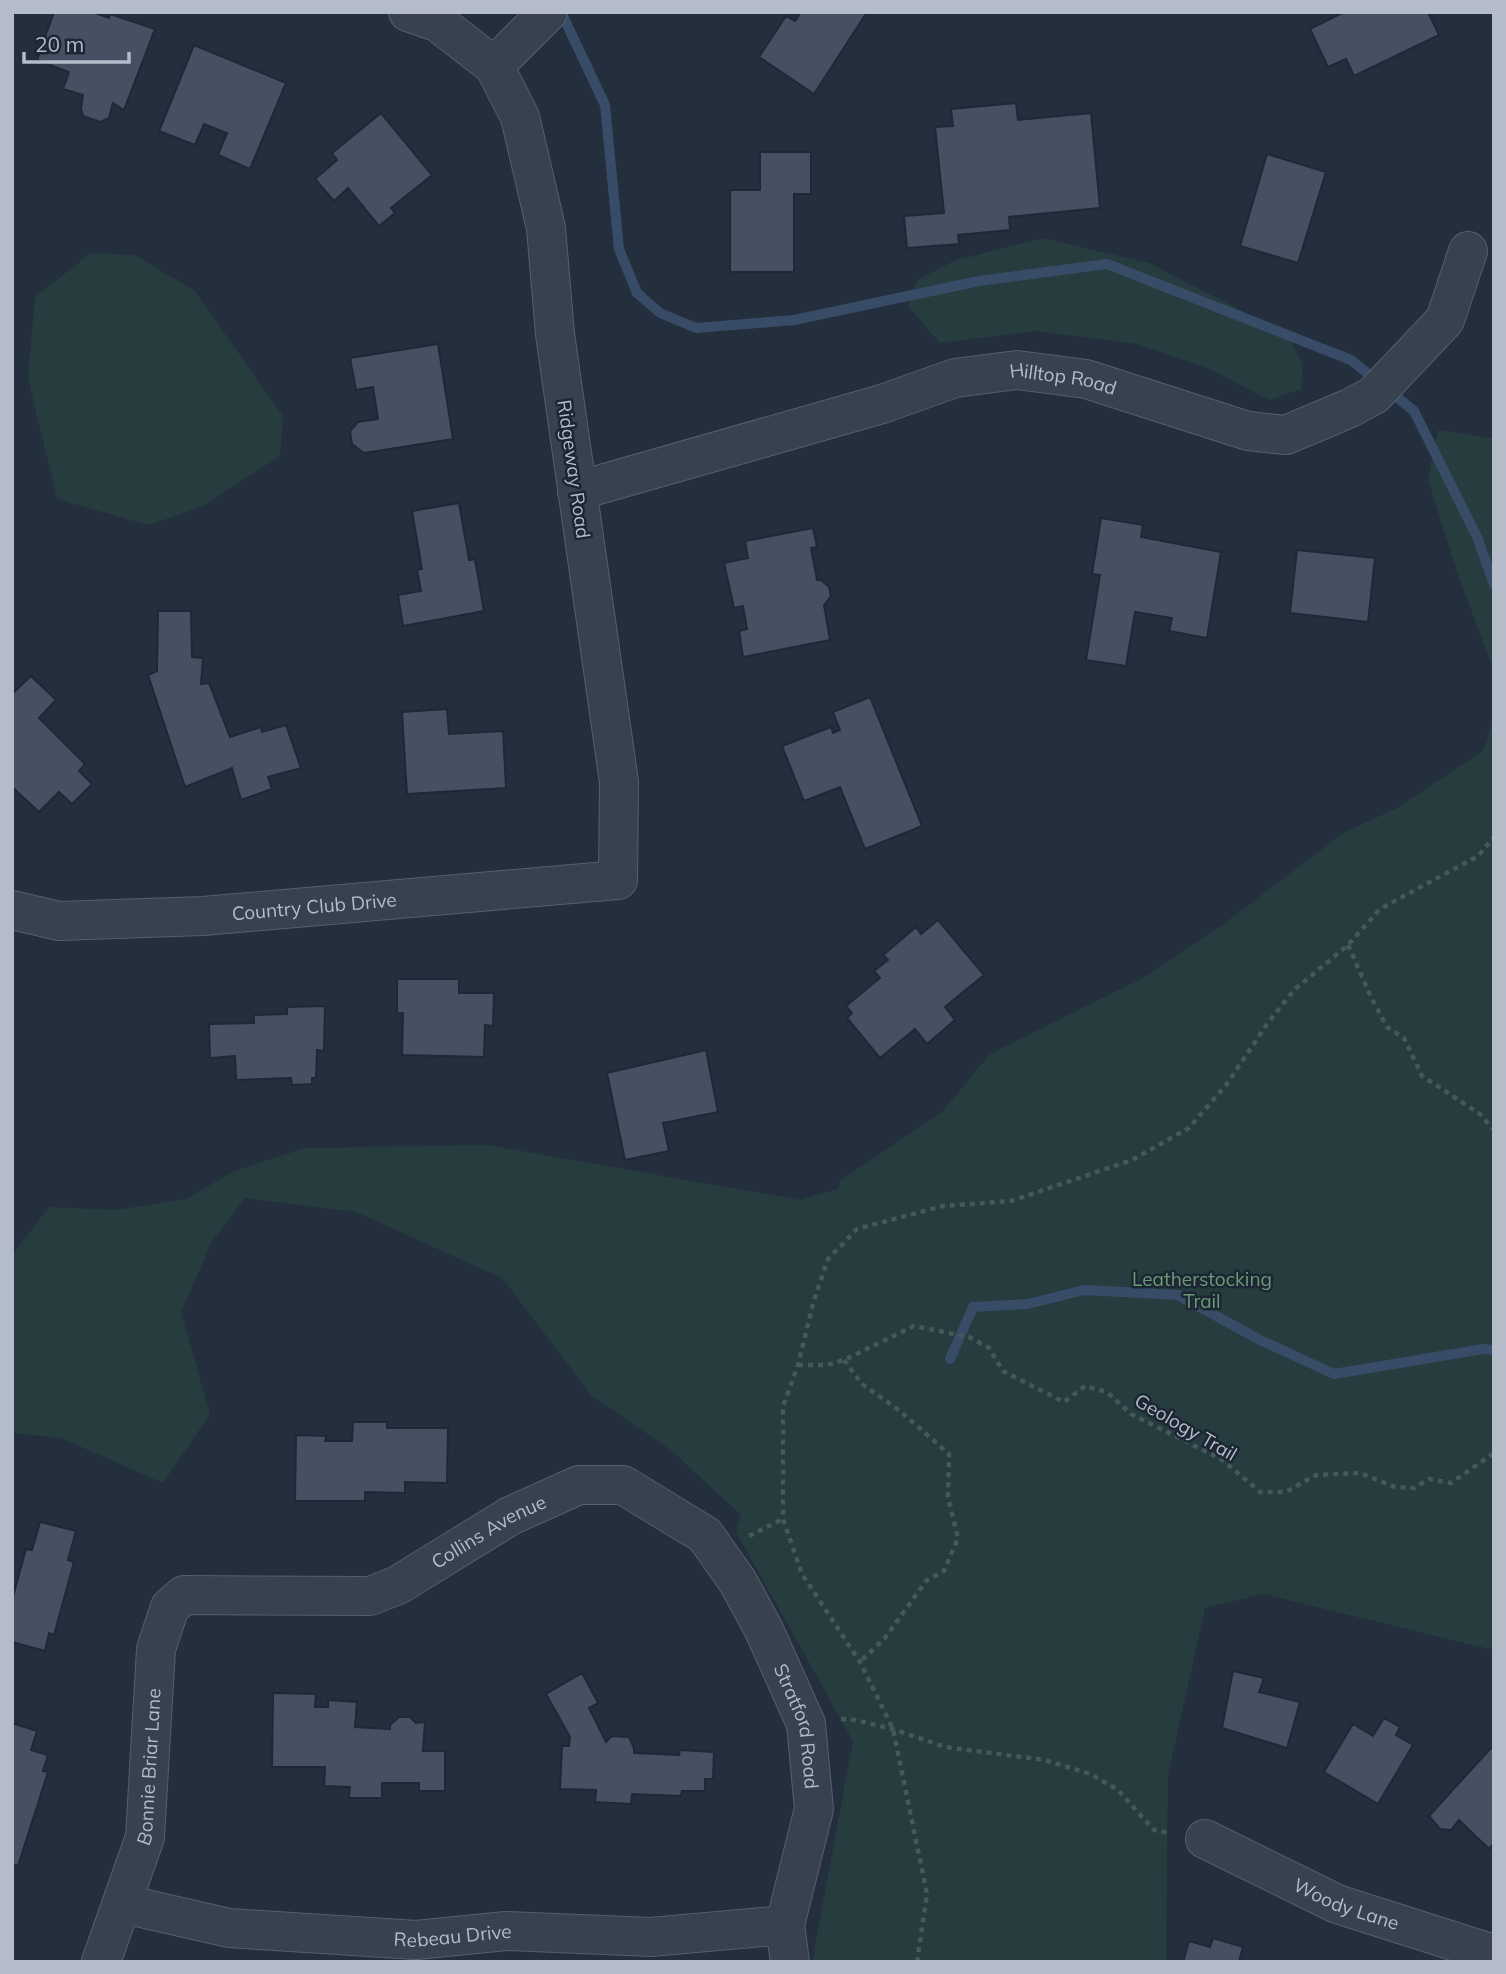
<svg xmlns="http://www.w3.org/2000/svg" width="1506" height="1974" viewBox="0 0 1506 1974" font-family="Mulish,sans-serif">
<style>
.green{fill:#263c3f}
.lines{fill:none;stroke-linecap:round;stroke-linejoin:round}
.stream{stroke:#394c67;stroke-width:10}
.building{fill:#455162;stroke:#1f2835;stroke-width:2}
.minor-casing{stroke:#565f6c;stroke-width:40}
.path{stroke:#44595c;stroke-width:4.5;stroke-dasharray:5 5;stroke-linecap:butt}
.minor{stroke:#38414e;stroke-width:38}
.labels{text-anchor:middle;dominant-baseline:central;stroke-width:5;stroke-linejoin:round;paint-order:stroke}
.street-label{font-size:19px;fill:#b4bcc9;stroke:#1d2633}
.park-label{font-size:19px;fill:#6b9a76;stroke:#1d2633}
</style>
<rect width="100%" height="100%" fill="#242f3e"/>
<path class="green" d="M 1043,238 L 1149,263 L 1287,334 L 1303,364 L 1301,389 L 1269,400 L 1208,368 L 1137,344 L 1035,331 L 940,343 L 908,306 L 917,280 L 954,261 Z
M 91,253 L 134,255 L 194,290 L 283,416 L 280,456 L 201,507 L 148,525 L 57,499 L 28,378 L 35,297 Z
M 1438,430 L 1491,438 L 1494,441 L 1494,671 L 1457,572 L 1428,480 Z
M 1494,712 L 1494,1650 L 1263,1594 L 1205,1608 L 1168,1776 L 1166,1962 L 812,1962 L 853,1741 L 736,1532 L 741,1515 L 672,1451 L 592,1396 L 502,1278 L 356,1212 L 245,1198 L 212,1241 L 181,1312 L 210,1414 L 163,1483 L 61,1438 L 12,1433 L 12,1255 L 49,1207 L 115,1210 L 187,1199 L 232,1172 L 305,1148 L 488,1145 L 800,1200 L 838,1189 L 841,1180 L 942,1112 L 990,1054 L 1143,978 L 1221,926 L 1343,833 L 1397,808 L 1484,750 Z"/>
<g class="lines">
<path class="stream" d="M 561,12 L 605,105 L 619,249 L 637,293 L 660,313 L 696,328 L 794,320 L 979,281 L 1107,264 L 1351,360 L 1414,411 L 1477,537 L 1494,584
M 950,1359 L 973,1307 L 1028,1304 L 1084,1290 L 1178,1295 L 1260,1340 L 1334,1374 L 1483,1349 L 1494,1350"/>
</g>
<path class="building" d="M 54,12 L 92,12 L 109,18 L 110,14 L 155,29 L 124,110 L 113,103 L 109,118 L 100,122 L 83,116 L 81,108 L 83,95 L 63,89 L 69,72 L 37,60 Z
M 801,12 L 867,12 L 814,94 L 759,57 L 786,16 L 795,21 Z
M 1344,12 L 1428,12 L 1439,35 L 1354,76 L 1346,59 L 1328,67 L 1310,29 Z
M 194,45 L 286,83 L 250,169 L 218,155 L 227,133 L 204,124 L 195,145 L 159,131 Z
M 1016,103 L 1018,120 L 1091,113 L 1100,208 L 1009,217 L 1010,230 L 958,235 L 959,244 L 907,248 L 904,216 L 944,213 L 935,127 L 953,126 L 951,109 Z
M 381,113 L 432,175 L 391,208 L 395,213 L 379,226 L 348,188 L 334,201 L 315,179 L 337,160 L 332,153 Z
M 760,152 L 811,152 L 811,194 L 794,194 L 794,272 L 730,272 L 730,190 L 760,190 Z
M 1267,154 L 1326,172 L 1298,263 L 1240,246 Z
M 438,344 L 453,439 L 364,453 L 352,444 L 350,431 L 358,422 L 378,419 L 373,387 L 356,390 L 350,358 Z
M 459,503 L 469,560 L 475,559 L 484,611 L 403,626 L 398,595 L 421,591 L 417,570 L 422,569 L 412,511 Z
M 1101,518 L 1143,525 L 1141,537 L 1221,552 L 1207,638 L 1169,631 L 1172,618 L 1135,612 L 1126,666 L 1086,660 L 1100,575 L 1092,574 Z
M 813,528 L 817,547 L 811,548 L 817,580 L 821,580 L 829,587 L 831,596 L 824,605 L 830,640 L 743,657 L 739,631 L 747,629 L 743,606 L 734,608 L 724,563 L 748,558 L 745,541 Z
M 1297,550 L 1375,558 L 1368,622 L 1290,613 Z
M 158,611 L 191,611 L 192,657 L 203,658 L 201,684 L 209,683 L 230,737 L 261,727 L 262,732 L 286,725 L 301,768 L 268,777 L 272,789 L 241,800 L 232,768 L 185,787 L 148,675 L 157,671 Z
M 31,676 L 56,700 L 39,718 L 85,764 L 79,771 L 92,784 L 72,804 L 59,792 L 39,812 L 12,787 L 12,694 Z
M 870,697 L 922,826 L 865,849 L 840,787 L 804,801 L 782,746 L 831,727 L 833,733 L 840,730 L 833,712 Z
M 447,709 L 449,734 L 503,731 L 506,788 L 407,794 L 402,712 Z
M 938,920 L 984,975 L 945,1007 L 955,1020 L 927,1044 L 915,1029 L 880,1058 L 847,1018 L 852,1013 L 846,1006 L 880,978 L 874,971 L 888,960 L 883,955 L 916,927 L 921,934 Z
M 397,979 L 459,979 L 459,993 L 494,993 L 493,1026 L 485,1025 L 484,1057 L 402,1055 L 403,1013 L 397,1013 Z
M 325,1006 L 324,1051 L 317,1050 L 316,1078 L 312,1078 L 312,1084 L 292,1085 L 291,1078 L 236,1080 L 235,1056 L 210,1058 L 209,1024 L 254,1023 L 254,1015 L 287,1014 L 287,1007 Z
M 706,1050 L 718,1112 L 663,1123 L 669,1151 L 625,1160 L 607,1073 Z
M 353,1422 L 387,1422 L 387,1428 L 448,1428 L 447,1483 L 405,1482 L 405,1493 L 365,1492 L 365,1501 L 295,1501 L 296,1435 L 327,1436 L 325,1441 L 352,1441 Z
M 40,1522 L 76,1531 L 68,1560 L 74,1562 L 54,1635 L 49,1633 L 45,1651 L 12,1642 L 12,1600 L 26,1549 L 32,1550 Z
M 1233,1671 L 1264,1678 L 1259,1692 L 1300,1702 L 1287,1748 L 1222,1728 Z
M 582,1673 L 598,1703 L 589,1708 L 606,1742 L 612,1736 L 629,1737 L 634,1748 L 634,1753 L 679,1755 L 680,1750 L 714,1752 L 713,1779 L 705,1779 L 705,1791 L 682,1791 L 681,1796 L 632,1794 L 631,1804 L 595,1802 L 596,1790 L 560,1789 L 562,1746 L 569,1746 L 570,1737 L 546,1694 Z
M 273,1693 L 316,1694 L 315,1707 L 328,1707 L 328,1700 L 357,1702 L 355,1727 L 390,1729 L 390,1725 L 399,1717 L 410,1717 L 416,1723 L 425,1722 L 423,1751 L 445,1751 L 445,1791 L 419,1791 L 419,1783 L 382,1783 L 382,1798 L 349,1798 L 350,1787 L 324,1786 L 325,1767 L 272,1767 Z
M 1384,1718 L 1400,1727 L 1396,1735 L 1413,1745 L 1378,1804 L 1324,1772 L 1353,1724 L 1373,1736 Z
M 12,1723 L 37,1731 L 31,1750 L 48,1755 L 43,1771 L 48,1772 L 18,1866 L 12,1864 Z
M 1491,1748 L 1494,1750 L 1494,1843 L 1489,1849 L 1459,1820 L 1451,1830 L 1440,1829 L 1429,1816 Z
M 1213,1938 L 1243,1947 L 1239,1962 L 1183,1962 L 1189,1941 L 1210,1947 Z"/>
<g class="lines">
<g class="minor-casing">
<g id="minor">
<path d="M 494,66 L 548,12"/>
<path id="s1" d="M 577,491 L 882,404 L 955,378 L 1017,370 L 1086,379 L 1248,431 L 1286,435 L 1350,408 L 1374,395 L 1445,320 L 1468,251"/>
<path id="s2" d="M 12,910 L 59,921 L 203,916 L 618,880 L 619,782 L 555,334 L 546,228 L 520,117 L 494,66 L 437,22 L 408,12"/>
<path id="s3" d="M 1205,1839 L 1337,1904 L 1494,1954"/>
<path id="s4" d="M 124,1904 L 229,1928 L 416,1940 L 506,1931 L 651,1937 L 785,1925"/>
<path id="s5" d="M 101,1962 L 145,1837 L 156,1649 L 170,1607 L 184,1595 L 370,1596 L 398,1585 L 510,1516 L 579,1485 L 623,1485 L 705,1535 L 738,1582 L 764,1630 L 806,1724 L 814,1809 L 785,1925 L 790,1962"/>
</g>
</g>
<path class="path" d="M 1348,945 L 1371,997 L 1387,1027 L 1404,1038 L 1422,1076 L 1480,1114 L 1494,1130
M 844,1360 L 862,1384 L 900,1411 L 949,1454 L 948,1497 L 958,1538 L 944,1571 L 926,1581 L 885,1638 L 860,1662
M 798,1365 L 827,1365 L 844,1360 L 914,1326 L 969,1337 L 989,1348 L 1003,1371 L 1064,1402 L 1085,1386 L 1107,1392 L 1131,1414 L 1221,1459 L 1260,1492 L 1286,1492 L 1316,1475 L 1360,1473 L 1395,1487 L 1414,1488 L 1429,1479 L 1451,1483 L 1494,1453
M 749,1536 L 783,1519
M 841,1719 L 855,1720 L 893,1729 L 945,1747 L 1045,1760 L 1090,1774 L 1117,1789 L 1154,1830 L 1170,1833
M 917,1962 L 927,1894 L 893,1729 L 860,1662 L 802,1574 L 783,1519 L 783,1406 L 798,1365 L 814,1300 L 828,1259 L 857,1229 L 943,1206 L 1011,1201 L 1132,1160 L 1189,1128 L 1227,1084 L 1267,1024 L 1294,990 L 1348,945 L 1380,909 L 1478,856 L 1494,837"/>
<use href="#minor" class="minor"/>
</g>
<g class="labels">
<g class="street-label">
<text stroke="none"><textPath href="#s1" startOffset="504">Hilltop Road</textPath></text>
<text transform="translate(574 469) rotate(82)">Ridgeway Road</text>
<text stroke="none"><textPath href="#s2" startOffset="304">Country Club Drive</textPath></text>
<text transform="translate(1186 1427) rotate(30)">Geology Trail</text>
<text stroke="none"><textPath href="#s5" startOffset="705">Collins Avenue</textPath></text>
<text stroke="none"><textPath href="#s5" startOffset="1162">Stratford Road</textPath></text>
<text stroke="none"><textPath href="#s5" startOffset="203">Bonnie Briar Lane</textPath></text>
<text stroke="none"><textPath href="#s3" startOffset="156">Woody Lane</textPath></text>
<text stroke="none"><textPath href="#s4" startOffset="332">Rebeau Drive</textPath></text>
</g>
<g class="park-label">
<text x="1202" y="1279">Leatherstocking<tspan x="1202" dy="22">Trail</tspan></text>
</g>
</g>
<rect width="1506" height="1974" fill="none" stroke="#b4bcc9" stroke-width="28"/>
<path d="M24 52v10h105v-10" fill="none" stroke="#b4bcc9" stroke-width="3.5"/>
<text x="35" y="52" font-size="21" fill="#b4bcc9" stroke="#1d2633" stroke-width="5" paint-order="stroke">20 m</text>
</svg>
